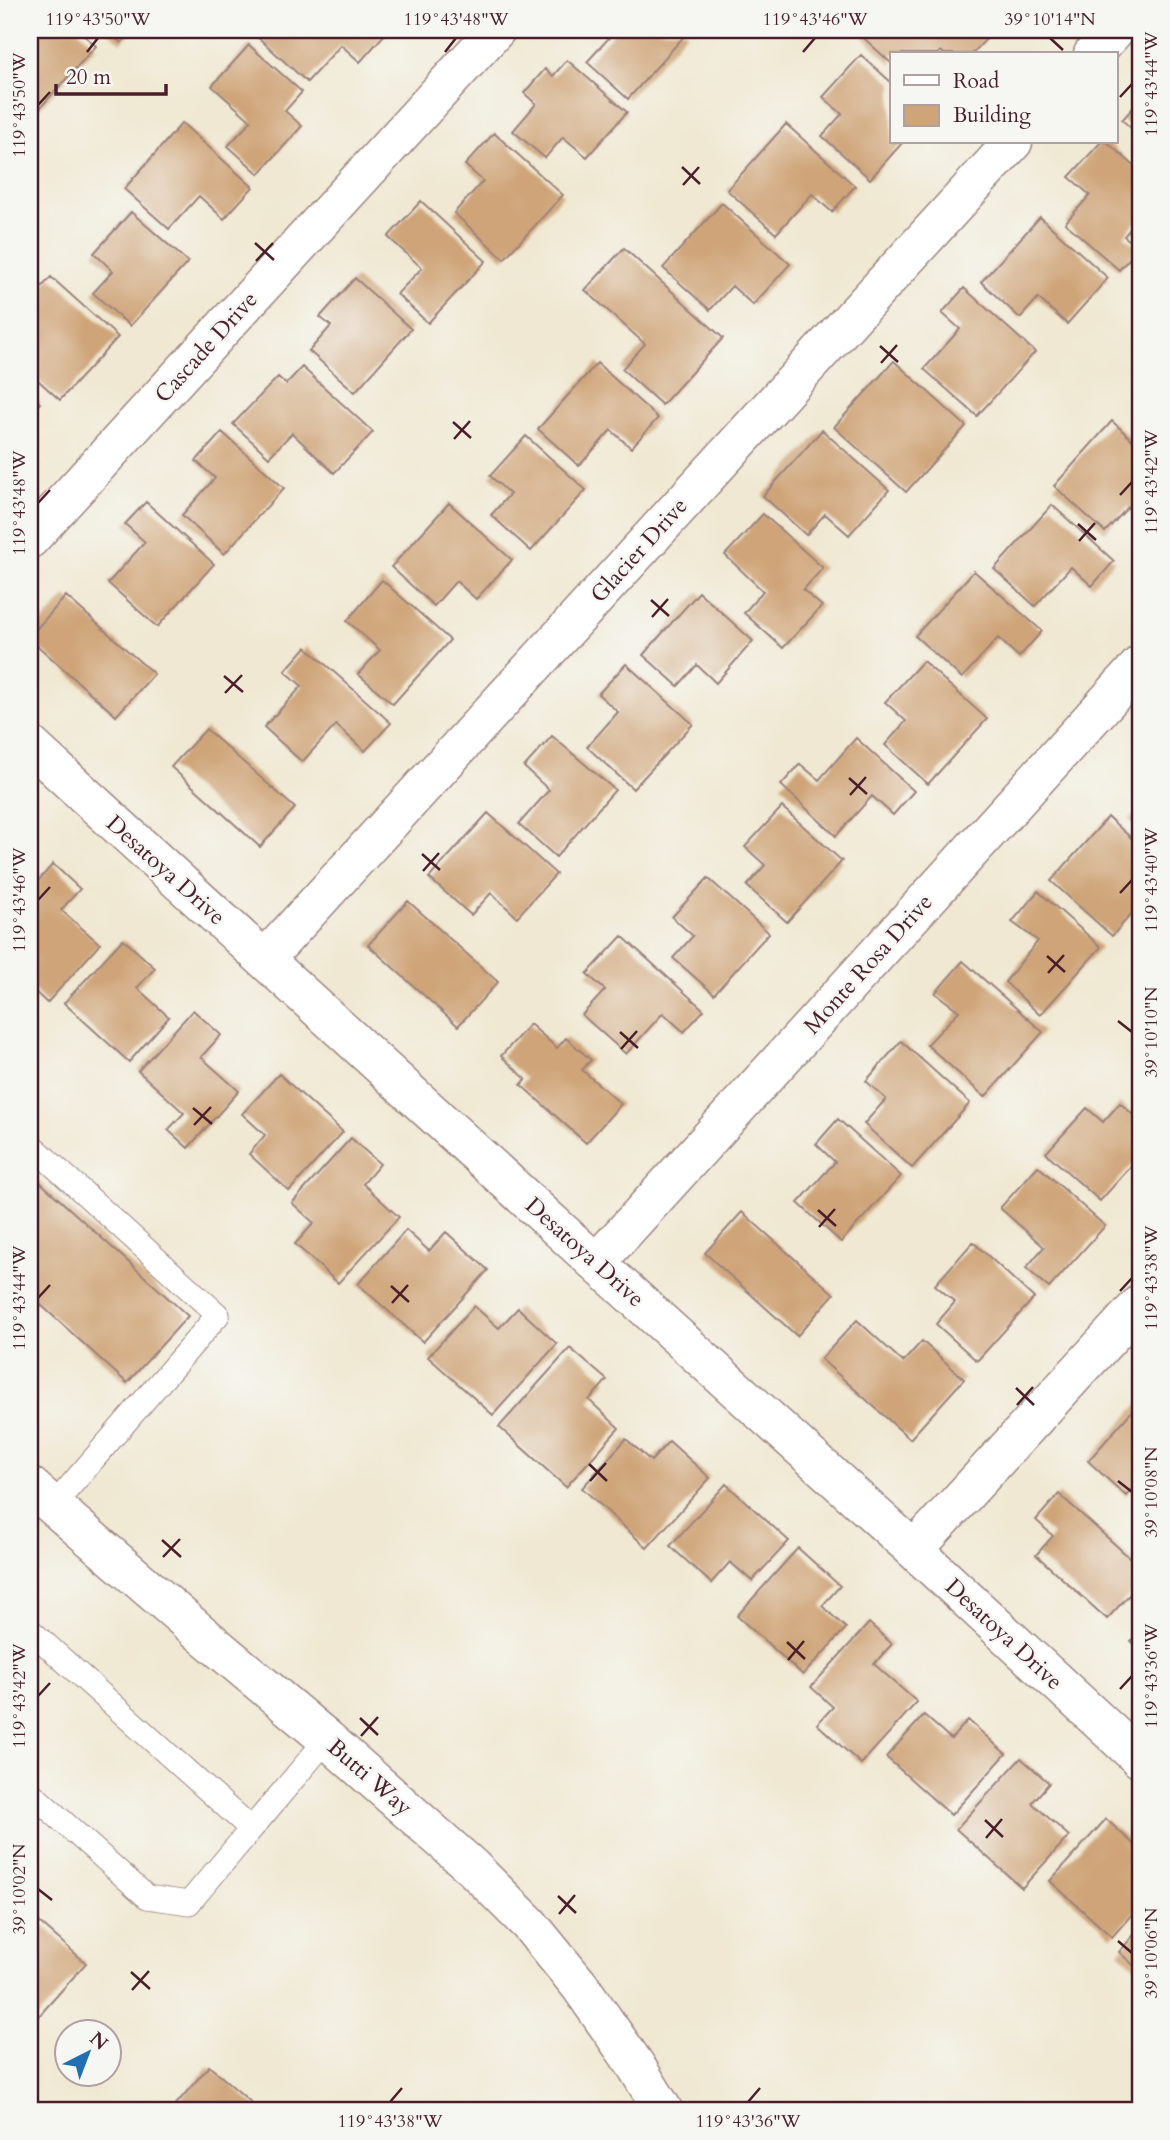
<svg xmlns="http://www.w3.org/2000/svg" width="1170" height="2140" viewBox="0 0 1170 2140" font-family="Cardo,serif">
<style>
.building{fill:#cfa478}
.lines{fill:none;stroke-linecap:round;stroke-linejoin:round}
.service-casing{stroke:#9d847e;stroke-width:25}
.minor-casing{stroke:#9d847e;stroke-width:41}
.service{stroke:#fff;stroke-width:23}
.minor{stroke:#fff;stroke-width:38}
.ticks{fill:none;stroke:#4a1f2b;stroke-width:2.5}
.labels{text-anchor:middle;dominant-baseline:central;stroke-width:5;stroke-linejoin:round;paint-order:stroke}
.street-label{font-size:23px;fill:#4a1f2b;stroke:#f6f6f2}
.neatline{fill:none;stroke:#4a1f2b;stroke-width:2.5}
.ticks-label{font-size:18px;text-anchor:middle;fill:#4a1f2b}
</style>
<rect width="100%" height="100%" fill="#f6f6f2"/>
<filter id="ink" filterUnits="userSpaceOnUse"><feTurbulence type="fractalNoise" baseFrequency=".0143" numOctaves="2"/><feDisplacementMap in="SourceGraphic" scale="14" xChannelSelector="R" yChannelSelector="G"/><feConvolveMatrix kernelMatrix="1 2 1 2 8 2 1 2 1" color-interpolation-filters="sRGB"/></filter>
<filter id="wash" filterUnits="userSpaceOnUse"><feTurbulence type="fractalNoise" baseFrequency=".00686" numOctaves="4" result="noise"/><feDisplacementMap in="SourceGraphic" scale="28" xChannelSelector="R" yChannelSelector="G"/><feGaussianBlur stdDeviation="1.57" result="paint"/><feColorMatrix in="noise" values="0 0 0 0 0 0 0 0 0 0 0 0 0 0 0 0 0 1.4 0 .05"/><feComposite in="paint" operator="in"/></filter>
<g filter="url(#wash)">
<rect width="100%" height="100%" fill="#f0e8d2"/>
<g id="blocks">
<path class="building" d="M 30,30 L 78,30 L 96,46 L 38,110 L 30,103 Z
M 106,30 L 133,30 L 121,43 Z
M 252,30 L 381,30 L 385,34 L 360,62 L 341,45 L 307,82 L 251,31 Z
M 616,30 L 684,30 L 687,33 L 628,99 L 587,62 Z
M 855,30 L 984,30 L 990,35 L 972,54 L 944,54 L 941,51 L 937,54 L 892,54 L 892,64 Z
M 249,45 L 302,92 L 285,111 L 302,126 L 259,174 L 228,146 L 251,121 L 212,86 Z
M 861,55 L 892,83 L 892,142 L 903,142 L 870,179 L 822,136 L 842,114 L 823,97 Z
M 567,60 L 627,112 L 587,157 L 563,137 L 545,158 L 513,131 L 536,104 L 524,93 L 545,69 L 553,76 Z
M 1140,100 L 1140,136 L 1122,120 Z
M 182,123 L 253,187 L 224,219 L 199,196 L 169,229 L 124,189 Z
M 786,124 L 855,186 L 832,212 L 812,194 L 776,234 L 727,190 Z
M 494,133 L 563,195 L 504,259 L 454,213 L 483,181 L 465,165 Z
M 1101,142 L 1107,142 L 1140,171 L 1140,217 L 1124,236 L 1139,248 L 1119,270 L 1065,223 L 1090,195 L 1069,177 Z
M 421,201 L 486,261 L 428,323 L 397,294 L 422,268 L 388,237 Z
M 722,203 L 790,264 L 753,305 L 732,286 L 710,310 L 663,268 Z
M 131,212 L 188,262 L 130,326 L 93,293 L 113,271 L 94,253 Z
M 1040,217 L 1108,278 L 1067,324 L 1038,298 L 1020,318 L 981,282 Z
M 624,248 L 723,338 L 662,405 L 622,369 L 645,344 L 585,290 Z
M 51,277 L 118,337 L 60,400 L 30,373 L 30,344 L 35,338 L 30,334 L 30,300 Z
M 355,278 L 411,329 L 355,392 L 309,351 L 331,326 L 320,317 Z
M 964,288 L 1035,352 L 977,416 L 924,369 L 960,329 L 942,313 Z
M 894,361 L 966,426 L 906,492 L 834,427 Z
M 597,363 L 658,418 L 631,448 L 611,430 L 579,466 L 538,429 Z
M 302,367 L 373,432 L 334,473 L 292,433 L 269,457 L 233,424 L 278,377 L 286,384 Z
M 30,394 L 40,403 L 30,415 Z
M 1112,421 L 1140,447 L 1140,519 L 1128,507 L 1105,532 L 1054,486 Z
M 822,430 L 889,490 L 849,535 L 825,514 L 806,535 L 763,496 Z
M 222,432 L 284,488 L 224,554 L 182,515 L 215,478 L 196,461 Z
M 526,436 L 586,490 L 531,551 L 491,515 L 510,494 L 490,476 Z
M 146,502 L 214,564 L 157,627 L 108,583 L 145,542 L 125,524 Z
M 449,503 L 512,560 L 476,599 L 456,581 L 434,606 L 391,567 Z
M 1052,505 L 1114,561 L 1092,586 L 1071,567 L 1035,606 L 994,569 Z
M 763,514 L 823,568 L 803,590 L 822,606 L 783,648 L 744,613 L 763,591 L 725,555 Z
M 974,571 L 1042,631 L 1019,657 L 998,638 L 962,678 L 915,636 Z
M 382,580 L 450,640 L 393,704 L 358,674 L 380,650 L 347,621 Z
M 699,592 L 753,641 L 716,683 L 697,665 L 678,686 L 643,655 Z
M 66,596 L 154,674 L 116,716 L 30,639 L 30,636 Z
M 306,647 L 391,723 L 365,751 L 336,725 L 302,762 L 264,727 L 302,686 L 285,671 Z
M 923,661 L 987,719 L 928,784 L 885,745 L 906,721 L 885,702 Z
M 626,664 L 693,724 L 633,789 L 587,747 L 618,712 L 598,694 Z
M 206,729 L 295,808 L 260,847 L 171,767 Z
M 552,736 L 615,790 L 556,857 L 519,824 L 549,790 L 524,767 Z
M 856,738 L 914,791 L 893,815 L 872,796 L 836,836 L 781,785 L 800,764 L 819,780 Z
M 782,807 L 842,861 L 787,922 L 747,886 L 765,865 L 745,847 Z
M 1140,807 L 1140,830 L 1129,820 Z
M 488,813 L 556,874 L 517,917 L 491,893 L 471,915 L 429,878 Z
M 1108,817 L 1140,846 L 1140,904 L 1112,936 L 1051,881 Z
M 53,864 L 80,889 L 61,910 L 100,944 L 47,1003 L 30,987 L 30,890 Z
M 708,878 L 769,933 L 714,994 L 673,958 L 693,936 L 672,917 Z
M 1038,891 L 1101,947 L 1040,1015 L 1005,982 L 1038,941 L 1012,922 Z
M 408,901 L 498,982 L 458,1026 L 368,945 Z
M 622,936 L 704,1010 L 684,1032 L 663,1013 L 626,1054 L 582,1015 L 605,990 L 587,974 Z
M 123,939 L 155,968 L 137,988 L 169,1017 L 129,1062 L 64,1003 Z
M 963,961 L 1043,1032 L 985,1097 L 927,1045 L 959,1011 L 935,993 Z
M 193,1010 L 221,1035 L 201,1057 L 239,1091 L 188,1148 L 168,1130 L 184,1113 L 138,1071 Z
M 530,1024 L 557,1048 L 566,1038 L 591,1060 L 582,1070 L 621,1104 L 586,1143 L 521,1085 L 526,1079 L 501,1056 Z
M 901,1041 L 970,1103 L 912,1168 L 864,1124 L 886,1099 L 866,1081 Z
M 279,1074 L 343,1132 L 289,1191 L 249,1154 L 265,1135 L 242,1114 Z
M 1120,1103 L 1140,1121 L 1140,1169 L 1134,1163 L 1100,1201 L 1046,1153 L 1087,1108 L 1103,1122 Z
M 838,1119 L 901,1176 L 841,1242 L 798,1203 L 835,1162 L 816,1144 Z
M 351,1138 L 380,1164 L 363,1184 L 399,1217 L 338,1283 L 295,1244 L 314,1223 L 292,1203 Z
M 1038,1166 L 1105,1226 L 1049,1288 L 1026,1268 L 1044,1247 L 1000,1208 Z
M 30,1173 L 188,1316 L 127,1383 L 30,1295 Z
M 742,1212 L 834,1294 L 797,1336 L 705,1253 Z
M 406,1230 L 429,1251 L 446,1232 L 488,1270 L 423,1342 L 358,1284 Z
M 973,1242 L 1034,1298 L 977,1361 L 936,1324 L 955,1302 L 935,1285 Z
M 474,1306 L 499,1328 L 518,1308 L 557,1344 L 493,1415 L 428,1357 Z
M 857,1320 L 903,1362 L 922,1341 L 964,1379 L 910,1439 L 821,1359 Z
M 570,1348 L 607,1380 L 589,1400 L 619,1428 L 566,1487 L 499,1427 Z
M 1140,1402 L 1140,1479 L 1126,1496 L 1088,1461 Z
M 626,1439 L 651,1461 L 669,1441 L 710,1478 L 647,1548 L 582,1488 Z
M 726,1484 L 789,1541 L 752,1581 L 730,1562 L 711,1583 L 670,1546 Z
M 1059,1494 L 1140,1567 L 1140,1583 L 1107,1619 L 1036,1555 L 1053,1536 L 1036,1520 Z
M 798,1548 L 840,1586 L 822,1606 L 846,1628 L 803,1675 L 737,1616 Z
M 869,1623 L 892,1644 L 874,1664 L 917,1702 L 861,1764 L 817,1724 L 833,1707 L 811,1687 Z
M 1140,1630 L 1140,1649 L 1131,1641 Z
M 924,1715 L 951,1739 L 968,1720 L 1006,1754 L 951,1815 L 886,1757 Z
M 1021,1758 L 1049,1783 L 1032,1803 L 1069,1836 L 1022,1888 L 956,1829 Z
M 1106,1819 L 1140,1850 L 1140,1905 L 1112,1937 L 1050,1881 Z
M 30,1914 L 86,1963 L 30,2026 Z
M 1140,1928 L 1140,1971 L 1119,1952 Z
M 209,2066 L 260,2110 L 171,2110 Z"/>
</g>
</g>
<g filter="url(#ink)">
<use href="#blocks" fill-opacity="0" stroke="#9d847e" stroke-width="2"/>
<g class="lines">
<g class="service-casing">
<path id="service" d="M 30,1144 L 218,1315 L 53,1506
M 30,1630 L 251,1829
M 30,1792 L 147,1897 L 189,1903 L 327,1739"/>
</g>
<g class="minor-casing">
<path id="minor" d="M 1093,54 L 1115,30
M 30,539 L 496,30
M 30,745 L 596,1263 L 914,1550 L 1140,1759
M 265,959 L 1013,142
M 596,1263 L 1140,665
M 30,1486 L 197,1630 L 327,1739 L 471,1866 L 529,1924 L 580,1986 L 636,2066 L 663,2110
M 914,1550 L 1140,1304"/>
</g>
<use href="#service" class="service"/>
<use href="#minor" class="minor"/>
</g>
</g>
<path class="ticks" d="M 1050,38 L 1063,50M 87,52 L 98,38M 445,52 L 456,38M 803,52 L 815,38M 1120,97 L 1132,84M 38,105 L 50,92M 682,167 L 700,184M 683,185 L 699,167M 255,243 L 274,260M 256,261 L 273,243M 880,346 L 898,362M 881,363 L 897,345M 453,422 L 471,438M 454,439 L 470,421M 1120,495 L 1132,482M 38,503 L 50,490M 1078,524 L 1096,540M 1079,541 L 1095,523M 651,600 L 669,616M 652,617 L 668,599M 224,676 L 243,692M 225,693 L 242,675M 849,778 L 867,794M 850,795 L 866,777M 422,854 L 440,870M 423,871 L 439,853M 1120,893 L 1132,880M 38,900 L 50,887M 1047,956 L 1065,972M 1048,973 L 1064,955M 1118,1021 L 1132,1032M 620,1032 L 638,1048M 621,1049 L 637,1031M 193,1108 L 212,1124M 194,1125 L 211,1107M 818,1210 L 836,1226M 819,1227 L 835,1209M 391,1286 L 409,1302M 1120,1291 L 1132,1278M 38,1298 L 50,1285M 392,1303 L 408,1285M 1016,1388 L 1034,1405M 1017,1405 L 1033,1387M 589,1464 L 607,1481M 590,1481 L 606,1463M 1118,1481 L 1132,1492M 162,1540 L 181,1557M 163,1557 L 180,1539M 787,1642 L 805,1659M 788,1660 L 804,1641M 1120,1689 L 1132,1676M 38,1696 L 50,1683M 360,1718 L 378,1735M 361,1736 L 378,1717M 985,1820 L 1003,1837M 986,1838 L 1002,1819M 38,1889 L 52,1900M 558,1896 L 576,1913M 559,1914 L 575,1895M 1118,1941 L 1132,1953M 131,1972 L 150,1989M 132,1990 L 149,1971M 390,2102 L 402,2088M 748,2102 L 760,2088"/>
<g class="labels">
<g class="street-label">
<text transform="translate(206 347) rotate(-48)">Cascade Drive</text>
<text transform="translate(639 550) rotate(-48)">Glacier Drive</text>
<text transform="translate(166 870) rotate(42)">Desatoya Drive</text>
<text transform="translate(868 964) rotate(-48)">Monte Rosa Drive</text>
<text transform="translate(585 1252) rotate(42)">Desatoya Drive</text>
<text transform="translate(1004 1634) rotate(43)">Desatoya Drive</text>
<text transform="translate(370 1777) rotate(41)">Butti Way</text>
</g>
</g>
<rect width="1170" height="2140" fill="none" stroke="#f6f6f2" stroke-width="77"/>
<rect x="890" y="52" width="228" height="91" fill="#f6f6f2" stroke="#b1a0a2" stroke-width="2"/>
<rect x="904" y="75" width="35" height="10" fill="#ffffff" stroke="#b1a0a2" stroke-width="2"/>
<text x="953" y="88" font-size="21" fill="#4a1f2b">Road</text>
<rect x="904" y="105" width="35" height="21" fill="#cfa478" stroke="#b1a0a2" stroke-width="2"/>
<text x="953" y="122" font-size="21" fill="#4a1f2b">Building</text>
<g transform="translate(88 2053) rotate(42)"><circle r="33" fill="#f6f6f2" stroke="#b1a0a2" stroke-width="2"/>
<path d="M0-5L12 26L0 18L-12 26Z" fill="#1f6fb2"/>
<text y="-10" font-size="19" font-weight="bold" text-anchor="middle" fill="#4a1f2b">N</text>
</g>
<path d="M56 84v10h110v-10" fill="none" stroke="#4a1f2b" stroke-width="3.5"/>
<text x="66" y="84" font-size="21" fill="#4a1f2b" stroke="#f6f6f2" stroke-width="5" paint-order="stroke">20 m</text>
<rect x="38" y="38" width="1094" height="2064" class="neatline"/>
<g class="ticks-label">
<text x="98" y="25">119°43'50"W</text>
<text x="456" y="25">119°43'48"W</text>
<text x="815" y="25">119°43'46"W</text>
<text x="1050" y="25">39°10'14"N</text>
<text transform="translate(1151 84) rotate(-90)" y="6">119°43'44"W</text>
<text transform="translate(19 105) rotate(-90)" y="6">119°43'50"W</text>
<text transform="translate(1151 482) rotate(-90)" y="6">119°43'42"W</text>
<text transform="translate(19 503) rotate(-90)" y="6">119°43'48"W</text>
<text transform="translate(1151 880) rotate(-90)" y="6">119°43'40"W</text>
<text transform="translate(19 900) rotate(-90)" y="6">119°43'46"W</text>
<text transform="translate(1151 1032) rotate(-90)" y="6">39°10'10"N</text>
<text transform="translate(1151 1278) rotate(-90)" y="6">119°43'38"W</text>
<text transform="translate(19 1298) rotate(-90)" y="6">119°43'44"W</text>
<text transform="translate(1151 1492) rotate(-90)" y="6">39°10'08"N</text>
<text transform="translate(1151 1676) rotate(-90)" y="6">119°43'36"W</text>
<text transform="translate(19 1696) rotate(-90)" y="6">119°43'42"W</text>
<text transform="translate(19 1889) rotate(-90)" y="6">39°10'02"N</text>
<text transform="translate(1151 1953) rotate(-90)" y="6">39°10'06"N</text>
<text x="390" y="2127">119°43'38"W</text>
<text x="748" y="2127">119°43'36"W</text>
</g>
</svg>
